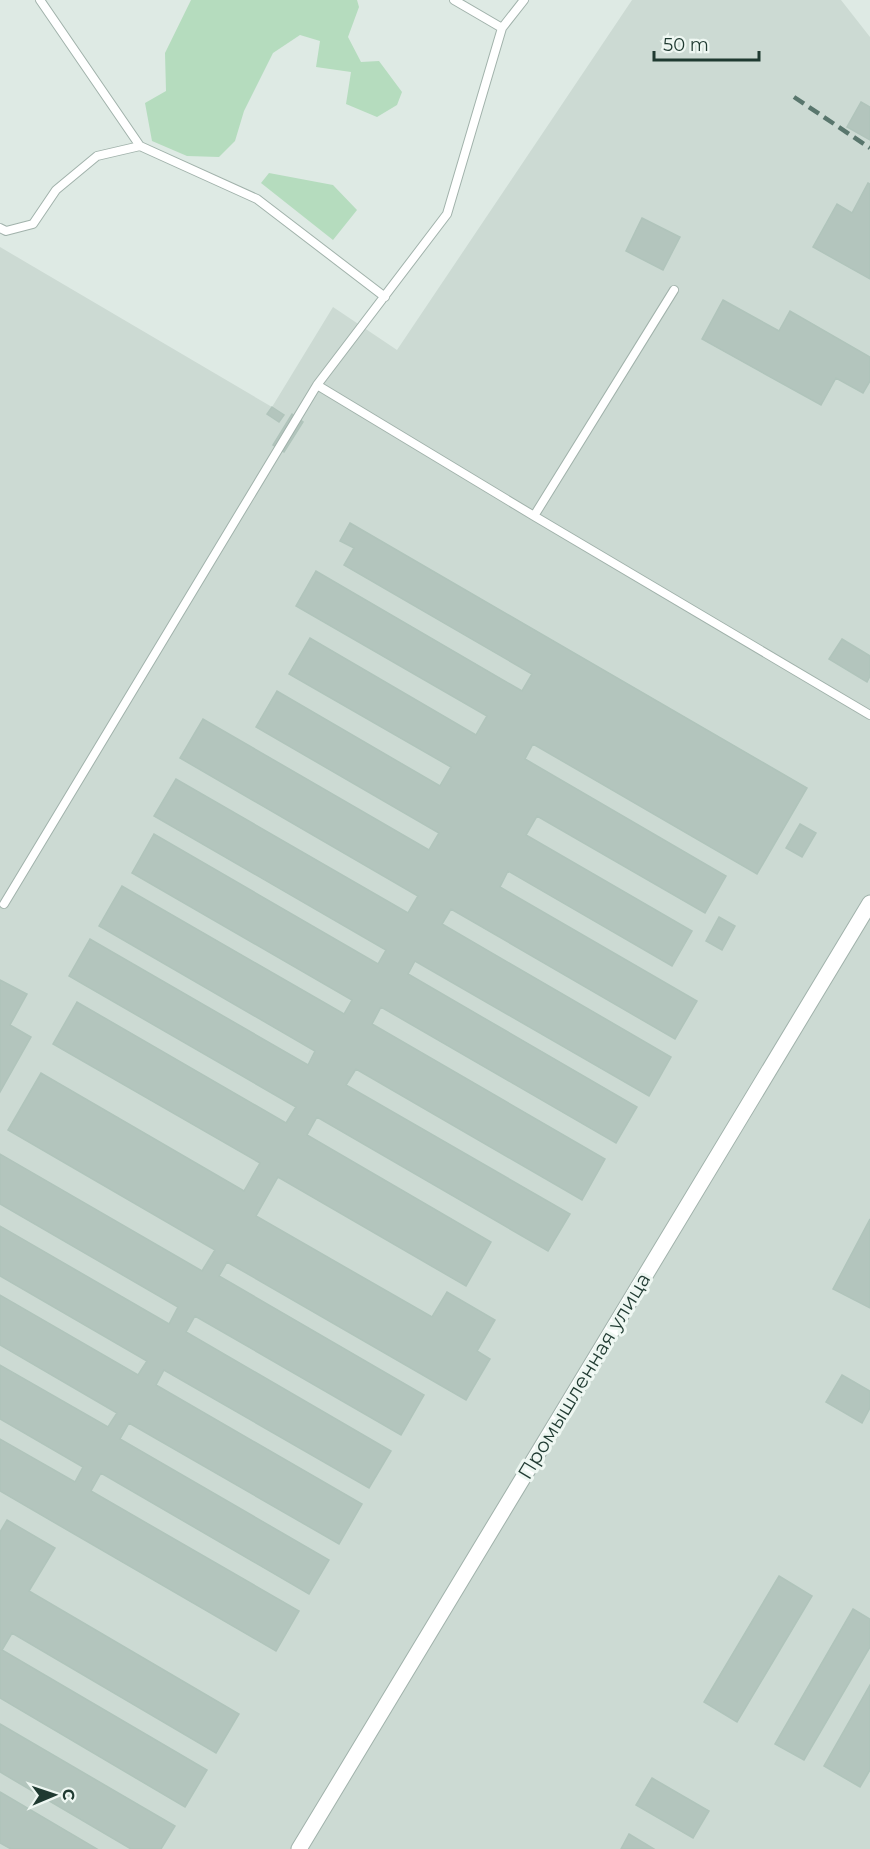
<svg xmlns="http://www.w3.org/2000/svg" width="870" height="1849" viewBox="0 0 870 1849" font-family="Montserrat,sans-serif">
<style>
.built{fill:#ccdad3}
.green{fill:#b5dcbe}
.building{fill:#b3c5bd;stroke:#b0c4bb;stroke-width:1.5}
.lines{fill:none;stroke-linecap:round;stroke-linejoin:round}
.lane-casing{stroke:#a1b2ab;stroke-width:10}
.street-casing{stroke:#a1b2ab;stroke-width:17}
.lane{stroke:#fff;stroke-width:8}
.street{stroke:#fff;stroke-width:15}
.rail{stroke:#59766d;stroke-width:4.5;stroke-dasharray:12 6;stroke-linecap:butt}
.labels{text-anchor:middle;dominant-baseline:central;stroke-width:6;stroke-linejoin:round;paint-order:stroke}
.street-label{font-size:20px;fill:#1f3a31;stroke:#eef7f2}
</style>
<rect width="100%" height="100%" fill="#deeae4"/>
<path class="built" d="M 632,0 L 841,0 L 870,37 L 870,1849 L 0,1849 L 0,247 L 272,407 L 333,307 L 397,350 Z"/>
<path class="green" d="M 191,0 L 357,0 L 359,7 L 348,37 L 361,62 L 379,61 L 402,92 L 397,105 L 377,117 L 346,104 L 351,72 L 316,67 L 320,41 L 300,35 L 273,53 L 244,111 L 235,141 L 219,157 L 187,156 L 152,141 L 145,103 L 166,91 L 165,53 Z
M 269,173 L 333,185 L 357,210 L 333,240 L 261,183 Z"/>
<path class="building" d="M 861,102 L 870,107 L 870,140 L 847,127 Z
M 868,183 L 870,184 L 870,279 L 813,247 L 837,204 L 852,213 Z
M 642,218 L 680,237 L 663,270 L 626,251 Z
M 723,300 L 779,331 L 790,311 L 870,357 L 870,381 L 863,393 L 836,378 L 821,405 L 702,339 Z
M 272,407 L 284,415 L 279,422 L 267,414 Z
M 292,414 L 303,422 L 284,452 L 273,445 Z
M 350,523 L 807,788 L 757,874 L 533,744 L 525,759 L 726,876 L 705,913 L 537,816 L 526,835 L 692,931 L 672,966 L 508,871 L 500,887 L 697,1001 L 675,1039 L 451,909 L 442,924 L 671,1057 L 649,1096 L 415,961 L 408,974 L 637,1107 L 616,1143 L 381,1007 L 372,1024 L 605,1159 L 582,1200 L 356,1069 L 346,1085 L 570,1214 L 548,1251 L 317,1117 L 307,1135 L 491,1242 L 466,1286 L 278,1177 L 256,1216 L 432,1317 L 447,1292 L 495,1320 L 477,1351 L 490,1359 L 466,1400 L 227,1262 L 219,1276 L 424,1395 L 401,1435 L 195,1316 L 186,1332 L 391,1451 L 369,1488 L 164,1370 L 156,1385 L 362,1504 L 339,1544 L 129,1423 L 120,1439 L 329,1560 L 309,1594 L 101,1473 L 91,1491 L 299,1611 L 276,1651 L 0,1491 L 0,1439 L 75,1482 L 83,1467 L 0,1419 L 0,1365 L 108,1427 L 117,1413 L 0,1345 L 0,1295 L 138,1375 L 147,1361 L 0,1276 L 0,1226 L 169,1324 L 178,1307 L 0,1204 L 0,1154 L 202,1271 L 215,1250 L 8,1130 L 41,1073 L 244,1191 L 260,1163 L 53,1044 L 77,1002 L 286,1123 L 296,1107 L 69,976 L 90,939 L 308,1065 L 315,1051 L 99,926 L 122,886 L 344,1014 L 352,1000 L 132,873 L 154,834 L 378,964 L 386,950 L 154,816 L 176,779 L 408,913 L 418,896 L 180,758 L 203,719 L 429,850 L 439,833 L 256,727 L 277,691 L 440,786 L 451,767 L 289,674 L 310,638 L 476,735 L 487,716 L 296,606 L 316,571 L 522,691 L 532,674 L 344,565 L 354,548 L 340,541 Z
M 842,639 L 870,656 L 870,676 L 867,682 L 829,659 Z
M 800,824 L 816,833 L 802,857 L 786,848 Z
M 719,917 L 735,926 L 722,950 L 706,941 Z
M 0,980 L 27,994 L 10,1025 L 31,1037 L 0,1092 Z
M 870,1219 L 870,1308 L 833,1289 Z
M 842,1375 L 870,1391 L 870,1408 L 862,1423 L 826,1402 Z
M 7,1520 L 55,1548 L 29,1591 L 239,1714 L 216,1753 L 12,1633 L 2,1650 L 207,1770 L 185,1807 L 0,1698 L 0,1532 Z
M 779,1576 L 812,1596 L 737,1722 L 704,1702 Z
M 853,1609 L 870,1619 L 870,1647 L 804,1760 L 775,1744 Z
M 870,1685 L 870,1770 L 860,1787 L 824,1766 Z
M 0,1724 L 175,1826 L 161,1849 L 131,1849 L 0,1772 Z
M 652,1778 L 709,1811 L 693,1838 L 636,1805 Z
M 0,1792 L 97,1849 L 11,1849 L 0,1843 Z
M 629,1834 L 654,1849 L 621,1849 Z"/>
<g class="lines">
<g class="lane-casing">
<path id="lane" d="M 40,0 L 140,146 L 257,199 L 385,297
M 454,0 L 502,28
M 0,228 L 6,231 L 33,224 L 56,190 L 97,156 L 140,146
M 317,385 L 534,516 L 870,715
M 534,516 L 674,290
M 4,904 L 317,385 L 447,214 L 502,28 L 524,0"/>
</g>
<g class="street-casing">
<path id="street" d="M 299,1849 L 870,903"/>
</g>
<use href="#lane" class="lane"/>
<use href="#street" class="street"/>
<path class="rail" d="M 794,97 L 870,148"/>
</g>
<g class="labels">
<g class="street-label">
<text transform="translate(584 1376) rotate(-59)">Промышленная улица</text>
</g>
</g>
<g transform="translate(54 1795) rotate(88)" stroke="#eef7f2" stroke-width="4.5" paint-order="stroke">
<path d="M0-4.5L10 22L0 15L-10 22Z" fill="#1f3a31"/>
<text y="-9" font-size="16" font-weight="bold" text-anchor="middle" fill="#1f3a31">С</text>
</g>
<path d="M654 51v9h105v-9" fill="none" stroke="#1f3a31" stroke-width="3"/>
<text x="663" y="51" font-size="18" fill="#1f3a31" stroke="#eef7f2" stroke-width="4.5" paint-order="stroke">50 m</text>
</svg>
